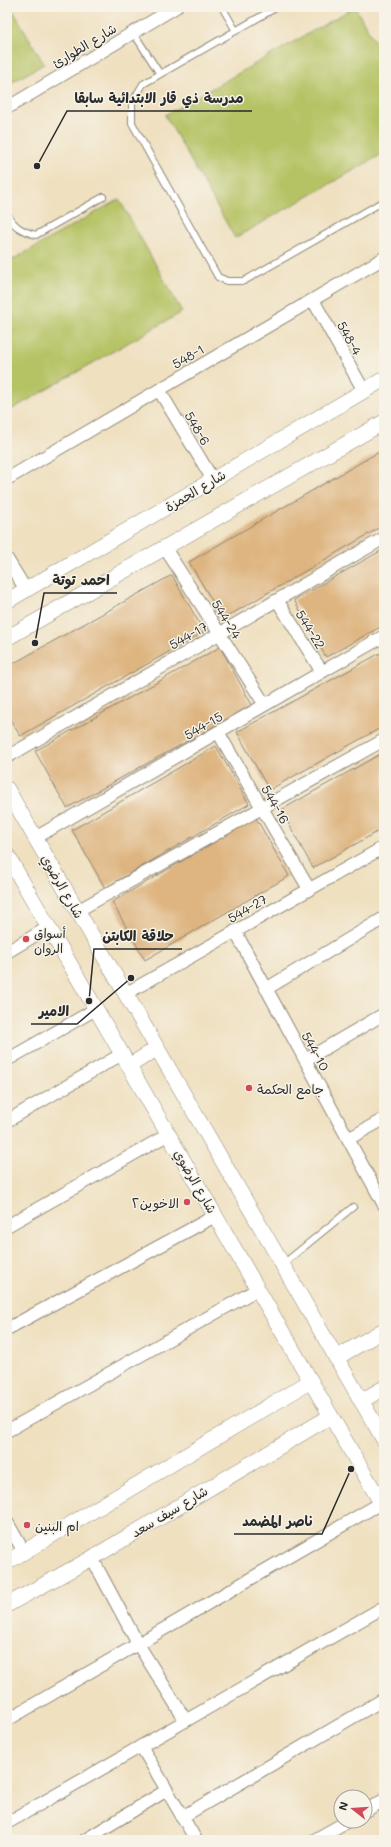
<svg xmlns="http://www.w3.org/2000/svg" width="391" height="1847" viewBox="0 0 391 1847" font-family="Mali,'Playpen Sans Arabic',sans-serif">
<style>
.green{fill:#b6c365;stroke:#707748}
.building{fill:#deb581}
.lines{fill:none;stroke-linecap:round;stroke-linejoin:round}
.service-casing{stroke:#8d8676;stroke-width:8}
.minor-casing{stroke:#8d8676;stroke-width:14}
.tertiary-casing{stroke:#8d8676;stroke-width:16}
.service{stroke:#fff;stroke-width:6}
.minor{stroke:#fff;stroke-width:12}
.tertiary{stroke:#fff;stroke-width:15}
.poi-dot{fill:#d1495b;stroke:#f7f3e8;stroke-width:1.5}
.labels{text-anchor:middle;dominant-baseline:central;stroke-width:3;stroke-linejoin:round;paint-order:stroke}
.street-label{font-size:13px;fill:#2b2b2b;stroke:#f7f3e8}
.poi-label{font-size:13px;fill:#2b2b2b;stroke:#f7f3e8;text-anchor:start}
.leader{fill:none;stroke:#2b2b2b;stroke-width:1.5}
.callout-dot{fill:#2b2b2b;stroke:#f7f3e8;stroke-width:1.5}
.callout-label{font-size:14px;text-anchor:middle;font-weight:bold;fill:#2b2b2b;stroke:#f7f3e8;stroke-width:3;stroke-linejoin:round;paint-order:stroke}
</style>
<rect width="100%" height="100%" fill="#f7f3e8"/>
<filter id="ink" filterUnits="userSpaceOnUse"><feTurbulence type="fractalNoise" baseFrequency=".025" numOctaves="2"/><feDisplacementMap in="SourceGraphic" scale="8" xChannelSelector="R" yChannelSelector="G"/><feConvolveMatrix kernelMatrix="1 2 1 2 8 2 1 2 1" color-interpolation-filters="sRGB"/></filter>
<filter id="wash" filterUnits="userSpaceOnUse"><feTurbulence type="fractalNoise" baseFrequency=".012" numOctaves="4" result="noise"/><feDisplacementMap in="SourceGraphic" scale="16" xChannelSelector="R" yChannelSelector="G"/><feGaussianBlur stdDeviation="0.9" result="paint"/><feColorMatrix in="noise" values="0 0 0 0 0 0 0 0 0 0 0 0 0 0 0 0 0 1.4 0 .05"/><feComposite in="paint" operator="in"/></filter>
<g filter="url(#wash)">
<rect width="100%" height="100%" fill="#efe0c0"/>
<path class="green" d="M 7,7 L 11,7 L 44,64 L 7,85 Z
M 355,7 L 384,58 L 384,153 L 235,238 L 165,115 Z
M 119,199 L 182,312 L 7,412 L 7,263 Z"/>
<g id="blocks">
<path class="building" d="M 384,449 L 384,525 L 223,619 L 189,562 Z
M 384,549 L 384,625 L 326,657 L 294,600 Z
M 172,575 L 204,632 L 20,736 L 7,713 L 7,667 Z
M 220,647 L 252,705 L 67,808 L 35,751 Z
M 384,651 L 384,726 L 269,790 L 237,732 Z
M 216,746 L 249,804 L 105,888 L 72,830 Z
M 384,752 L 384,828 L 313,868 L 281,810 Z
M 256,818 L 289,876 L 145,960 L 112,902 Z"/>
</g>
</g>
<g filter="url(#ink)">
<use href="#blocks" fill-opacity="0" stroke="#8d8676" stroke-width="1"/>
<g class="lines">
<g class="service-casing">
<path id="service" d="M 222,7 L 236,31
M 277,7 L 143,84 L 132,103 L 132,123 L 218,277 L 227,281 L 244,281 L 384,201
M 133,32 L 160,74
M 7,214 C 14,227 22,231 36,235 L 103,197
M 283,1264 L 353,1207"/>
</g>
<g class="minor-casing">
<path id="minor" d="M 7,108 L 176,7
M 313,300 L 364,391
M 159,390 L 213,480
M 7,479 L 384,258
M 165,548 L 265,705
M 7,559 L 26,590
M 277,600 L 322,672
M 218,732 L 309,889
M 7,757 L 384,538
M 35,838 L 384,636
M 77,911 L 384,740
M 235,931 L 384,1205
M 7,952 L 49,927
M 266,989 L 384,918
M 125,994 L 384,847
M 7,1060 L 96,1009
M 305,1060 L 384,1014
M 7,1121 L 122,1054
M 348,1139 L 384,1119
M 7,1226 L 169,1134
M 7,1329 L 215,1216
M 7,1431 L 258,1289
M 7,1522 L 24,1552
M 92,1558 L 138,1644 L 186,1721
M 7,1720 L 381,1503
M 141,1746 L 196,1840
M 365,1811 L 384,1800
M 182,1817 L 384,1699
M 7,1823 L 384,1607
M 85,1840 L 167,1790
M 314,1840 L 348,1821"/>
</g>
<g class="tertiary-casing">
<path id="tertiary" d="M 7,601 L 384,379
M 7,638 L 384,422
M 7,789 L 384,1440
M 7,855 L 384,1508
M 129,1066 L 156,1049
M 336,1358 L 384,1330
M 361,1401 L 384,1388
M 7,1562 L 311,1381
M 7,1605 L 92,1558 L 331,1416"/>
</g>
<use href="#service" class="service"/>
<use href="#minor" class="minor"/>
<use href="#tertiary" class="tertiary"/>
</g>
</g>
<g class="poi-dot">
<circle cx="26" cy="939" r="4"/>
<circle cx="249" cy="1088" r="4"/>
<circle cx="187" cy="1202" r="4"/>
<circle cx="27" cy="1525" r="4"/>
</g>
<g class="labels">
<g class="street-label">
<text transform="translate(84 45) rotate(-31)">شارع الطوارئ</text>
<text transform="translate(350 338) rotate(61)">548-4</text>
<text transform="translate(188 356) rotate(-30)">548-1</text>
<text transform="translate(198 428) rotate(59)">548-6</text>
<text transform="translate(195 490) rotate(-31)">شارع الحمزة</text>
<text transform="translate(227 619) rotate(58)">544-24</text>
<text transform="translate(311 629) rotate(58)">544-22</text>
<text transform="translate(188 635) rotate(-30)">544-17</text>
<text transform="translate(203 725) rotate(-30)">544-15</text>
<text transform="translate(276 804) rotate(60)">544-16</text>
<text transform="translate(63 886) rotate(60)">شارع الرضوي</text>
<text transform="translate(247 908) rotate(-30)">544-27</text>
<text transform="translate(316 1051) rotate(61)">544-10</text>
<text transform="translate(196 1181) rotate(60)">شارع الرضوي</text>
<text transform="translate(169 1511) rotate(-31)">شارع سيف سعد</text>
</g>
<g class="poi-label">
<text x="34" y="932">أسواق<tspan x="34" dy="15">الروان</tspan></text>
<text x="257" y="1088">جامع الحكمة</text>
<text x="179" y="1202" text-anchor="end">الاخوين٢</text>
<text x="35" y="1525">ام البنين</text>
</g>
</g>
<path class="leader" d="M37 166L67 111H252M35 643L44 593H117M89 1001L94 949H182M131 978L77 1024H31M351 1469L322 1534H234"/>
<g class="callout-dot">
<circle cx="37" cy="166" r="4"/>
<circle cx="35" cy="643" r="4"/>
<circle cx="89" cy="1001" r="4"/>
<circle cx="131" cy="978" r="4"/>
<circle cx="351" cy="1469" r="4"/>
</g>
<g class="callout-label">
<text x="159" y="103">مدرسة ذي قار الابتدائية سابقا</text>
<text x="81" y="585">احمد توتة</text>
<text x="138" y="941">حلاقة الكابتن</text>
<text x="54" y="1016">الامير</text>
<text x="278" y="1526">ناصر المضمد</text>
</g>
<rect width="391" height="1847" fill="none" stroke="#f7f3e8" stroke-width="24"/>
<g transform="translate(353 1809) rotate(287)"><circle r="19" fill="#f7f3e8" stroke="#a5a39c"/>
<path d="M0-3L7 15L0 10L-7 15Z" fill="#d1495b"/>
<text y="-6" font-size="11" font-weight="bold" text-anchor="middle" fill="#2b2b2b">N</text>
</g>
</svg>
